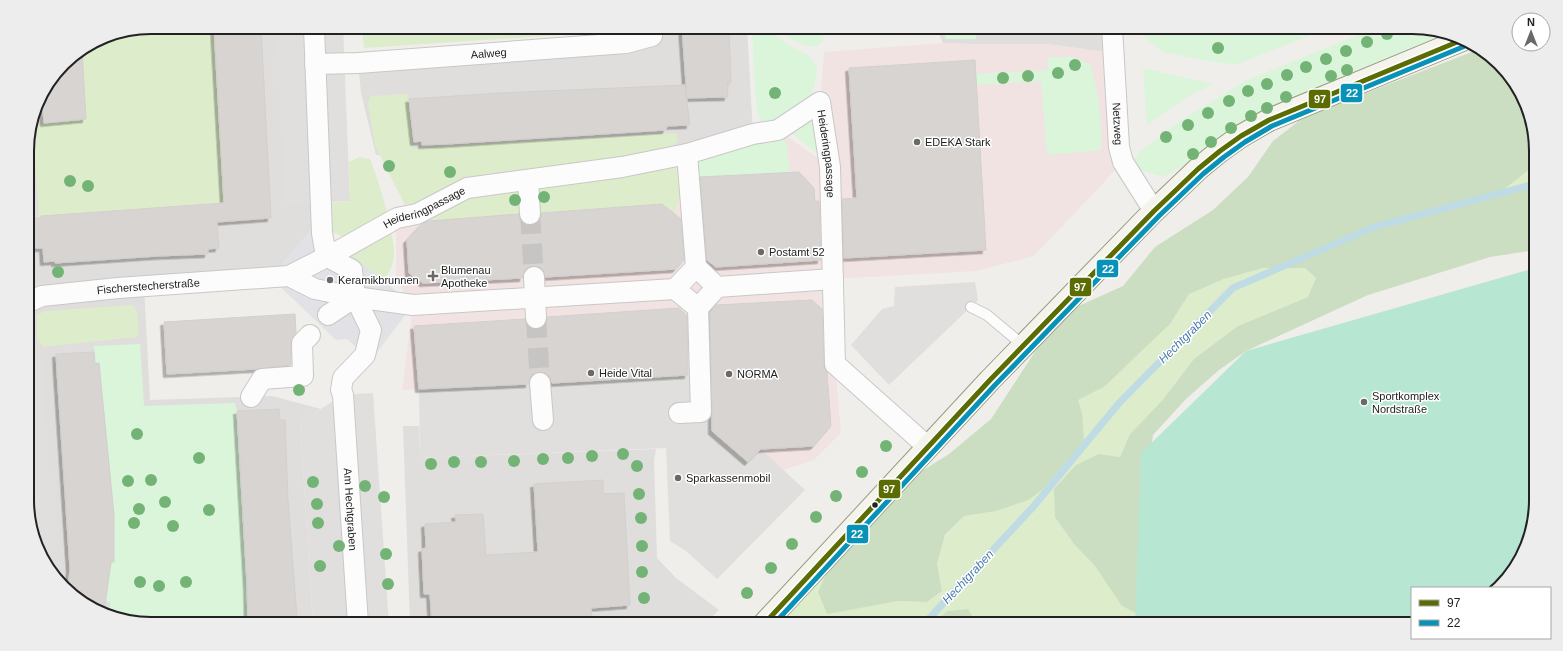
<svg xmlns="http://www.w3.org/2000/svg" width="1563" height="651" viewBox="0 0 1563 651" font-family="Arial,sans-serif">
<style>
.residential{fill:#dfdedc}
.commercial{fill:#f1e3e1}
.grass{fill:#ddeccb}
.forest{fill:#cbdec1}
.park{fill:#daf5da}
.pitch{fill:#b7e6d2}
.parking{fill:#e0dfde}
.plaza{fill:#e2e1e5}
.lines{fill:none;stroke-linecap:round;stroke-linejoin:round}
.stream{stroke:#bfdbe3;stroke-width:7}
.building{fill:#d7d4d2;stroke:#d3d0cc;filter:url(#shadow)}
.street-tunnel{stroke:#c7c5c3;stroke-width:20;stroke-dasharray:20 10;stroke-linecap:butt}
.lane-casing{stroke:#c9c8c7;stroke-width:12}
.street-casing{stroke:#c9c8c7;stroke-width:22}
.secondary-casing{stroke:#999a82;stroke-width:24}
.lane{stroke:#fdfcfc;stroke-width:10}
.street{stroke:#fdfcfc;stroke-width:20}
.secondary{stroke:#f4f4ed;stroke-width:22}
.bus-1-casing{stroke:#fff;stroke-width:8}
.bus-2-casing{stroke:#fff;stroke-width:8}
.bus-1{stroke:#5a6c02;stroke-width:5}
.bus-2{stroke:#0992b8;stroke-width:5}
.tree{fill:#73b476}
.poi-dot{fill:#6a6968;stroke:#fff;stroke-width:1.5}
.bus-dot{fill:#222;stroke:#fff;stroke-width:1.5}
.labels{text-anchor:middle;dominant-baseline:central;stroke-width:3;stroke-linejoin:round;paint-order:stroke}
.street-label{font-size:11px;fill:#222;stroke:#fff}
.poi-label{font-size:11px;fill:#222;stroke:#fff;text-anchor:start}
.water-label{font-size:12px;font-style:italic;fill:#4a7aab;stroke:#fff}
.rim{fill:none;stroke:#222;stroke-width:2}
.line-badge{stroke:#fff;stroke-width:1.5}
.badge-label{font-size:11px;text-anchor:middle;font-weight:bold;fill:#fff}
</style>
<defs>
<filter id="shadow"><feDropShadow dx="-3.5" dy="3.5" stdDeviation="0" flood-color="#0004"/></filter>
</defs>
<rect width="100%" height="100%" fill="#f0eeeb"/>
<path class="residential" d="M 151,27 L 314,27 L 322,233 L 270,277 L 144,286 L 150,400 L 272,396 L 321,409 L 300,422 L 313,624 L 151,624 L 111,617 L 58,582 L 29,524 L 27,142 L 40,96 L 69,58 L 104,36 Z
M 652,27 L 747,27 L 753,134 L 687,154 L 640,144 L 376,155 L 361,93 L 358,63 L 626,43 Z
M 936,27 L 1112,27 L 1113,53 L 1047,44 L 972,44 L 943,43 Z
M 403,426 L 419,426 L 420,458 L 656,449 L 654,460 L 657,558 L 676,578 L 719,610 L 704,624 L 410,624 Z"/>
<path class="commercial" d="M 943,43 L 972,44 L 1047,44 L 1113,53 L 1123,162 L 1034,256 L 976,271 L 833,279 L 835,364 L 841,433 L 814,460 L 783,470 L 761,449 L 748,462 L 712,431 L 710,376 L 691,375 L 402,390 L 413,305 L 396,280 L 396,218 L 778,130 L 829,166 L 820,102 L 824,52 Z"/>
<path class="grass" d="M 151,27 L 214,27 L 225,210 L 169,208 L 39,217 L 35,160 L 30,149 L 29,135 L 32,125 L 86,119 L 82,50 L 104,36 Z
M 362,27 L 620,27 L 621,31 L 364,48 Z
M 407,94 L 413,148 L 676,133 L 678,141 L 671,148 L 419,204 L 405,205 L 375,146 L 368,103 L 370,96 Z
M 359,157 L 370,159 L 379,184 L 387,212 L 384,221 L 343,237 L 329,230 L 320,204 L 350,201 L 349,162 Z
M 674,165 C 681,186 683,193 673,213 L 662,204 L 425,221 L 422,215 L 465,194 Z
M 1535,165 L 1535,180 L 1502,190 Z
M 391,232 C 396,254 396,261 384,281 L 347,253 Z
M 1263,268 L 1305,268 L 1316,278 L 1308,297 L 1238,326 L 1130,434 L 1120,457 L 1099,454 L 1074,544 L 1095,566 L 1122,605 L 1140,615 L 1138,624 L 977,624 L 968,609 L 947,611 L 934,624 L 778,624 L 830,566 L 827,613 L 898,601 L 927,602 L 942,591 L 937,564 L 945,536 L 964,516 L 996,511 L 1082,413 L 1077,400 L 1104,387 L 1170,324 L 1189,294 L 1224,279 Z
M 133,305 L 137,311 L 139,333 L 136,337 L 43,347 L 37,339 L 37,315 L 45,311 Z"/>
<path class="forest" d="M 1477,50 L 1505,69 L 1527,103 L 1535,134 L 1535,165 L 1503,190 L 1535,180 L 1535,250 L 1490,257 L 1368,295 L 1246,351 L 1219,370 L 1187,398 L 1153,435 L 1149,465 L 1140,615 L 1122,606 L 1095,566 L 1074,544 L 1055,517 L 1054,489 L 1076,465 L 1099,454 L 1120,457 L 1130,434 L 1162,401 L 1194,359 L 1238,326 L 1308,297 L 1316,278 L 1305,268 L 1263,268 L 1224,279 L 1189,294 L 1170,324 L 1104,387 L 1078,400 L 1082,413 L 1084,441 L 1042,490 L 1028,500 L 996,511 L 964,516 L 945,535 L 937,564 L 942,591 L 927,602 L 898,601 L 827,614 L 818,592 L 830,566 L 914,476 L 949,454 L 991,419 L 1044,338 L 1072,309 L 1123,286 L 1155,247 L 1213,210 L 1248,177 L 1273,141 L 1304,117 Z
M 968,609 L 977,624 L 934,624 L 947,611 Z"/>
<path class="park" d="M 752,27 L 765,27 L 790,46 L 810,56 L 817,68 L 816,78 L 810,101 L 774,122 L 763,123 L 758,116 L 755,89 Z
M 774,27 L 826,27 L 822,42 L 818,46 C 801,48 787,37 774,27 Z
M 941,27 L 976,27 L 976,39 L 946,39 Z
M 1135,27 L 1331,27 L 1238,64 L 1219,63 L 1163,52 L 1135,29 Z
M 1378,27 L 1412,27 L 1448,33 L 1341,77 L 1250,118 L 1188,162 L 1164,177 L 1140,170 L 1134,160 L 1138,153 L 1179,122 L 1245,81 Z
M 1048,57 L 1074,57 L 1090,64 C 1099,91 1102,122 1101,150 L 1047,155 L 1041,81 L 976,85 L 975,74 L 1048,70 Z
M 1143,68 L 1213,84 L 1187,97 L 1147,125 Z
M 814,113 L 818,154 L 790,132 Z
M 781,136 L 787,144 L 790,173 L 700,177 L 695,175 L 693,163 L 701,154 Z
M 140,344 L 144,406 L 235,403 L 237,411 L 247,584 L 248,624 L 151,624 L 109,616 L 110,602 L 106,601 L 109,562 L 113,562 C 114,495 106,429 99,363 L 95,363 L 94,346 Z"/>
<path class="pitch" d="M 1535,268 L 1536,500 L 1529,540 L 1511,575 L 1498,588 L 1412,588 L 1412,624 L 1135,624 L 1141,453 L 1246,351 Z"/>
<path class="parking" d="M 276,27 L 343,27 L 350,201 L 286,204 Z
M 975,282 L 978,300 L 889,385 L 851,345 L 882,309 L 894,306 L 895,287 Z
M 42,359 L 49,477 L 49,544 L 48,562 L 29,524 L 28,360 Z
M 691,375 L 710,376 L 712,431 L 748,461 L 761,449 L 805,490 L 717,579 L 686,551 L 670,541 L 666,448 L 420,458 L 419,389 Z
M 373,393 L 389,624 L 313,624 L 300,422 L 343,395 Z"/>
<path class="plaza" d="M 314,226 L 384,281 L 413,305 L 371,360 L 347,339 L 336,340 L 270,277 Z"/>
<g class="lines">
<path class="stream" d="M 924,624 L 1033,507 L 1120,402 L 1233,288 L 1374,227 L 1535,184"/>
</g>
<path class="building" d="M 214,27 L 261,27 L 271,218 L 217,222 L 219,248 L 208,249 L 208,254 L 158,256 L 55,263 L 55,261 L 44,262 L 43,248 L 28,248 L 28,219 L 41,218 L 41,216 L 224,203 Z
M 682,27 L 729,27 L 731,83 L 727,83 L 728,97 L 687,98 Z
M 82,50 L 86,119 L 44,123 L 43,111 L 40,111 L 40,96 L 69,58 Z
M 975,60 L 986,250 L 844,258 L 842,199 L 857,198 L 849,68 Z
M 685,85 L 690,125 L 667,126 L 666,130 L 447,144 L 422,145 L 422,141 L 414,142 L 409,99 L 499,93 Z
M 799,172 L 814,188 L 815,201 L 819,201 L 821,260 L 716,267 L 707,260 L 700,177 Z
M 662,204 L 681,219 L 684,260 L 676,269 L 545,277 L 544,271 L 540,267 L 533,266 L 527,268 L 524,271 L 523,278 L 423,283 L 409,273 L 407,240 L 422,224 L 429,221 L 519,214 L 520,220 L 525,224 L 531,225 L 536,224 L 540,219 L 541,213 Z
M 812,300 L 822,309 L 824,364 L 827,372 L 831,426 L 814,446 L 761,449 L 748,462 L 712,431 L 712,412 L 710,313 L 716,305 Z
M 679,308 L 687,316 L 688,375 L 552,383 L 549,376 L 545,373 L 539,372 L 533,374 L 529,378 L 529,384 L 419,389 L 414,326 L 525,319 L 526,324 L 530,328 L 537,329 L 543,327 L 546,324 L 547,317 Z
M 295,314 L 296,333 L 291,338 L 291,365 L 256,369 L 167,374 L 164,322 Z
M 94,352 L 95,363 L 99,363 L 114,515 L 114,562 L 111,562 L 104,613 L 68,589 L 70,569 L 57,372 L 56,354 Z
M 279,409 L 280,420 L 285,420 L 288,499 L 297,618 L 291,618 L 290,624 L 248,624 L 247,584 L 237,411 Z
M 603,480 L 603,494 L 624,493 L 630,605 L 591,608 L 592,624 L 432,624 L 430,594 L 424,594 L 422,549 L 426,548 L 425,524 L 456,522 L 455,515 L 483,514 L 486,555 L 538,552 L 534,484 Z"/>
<g class="lines">
<path class="street-tunnel" d="M 530,214 L 534,277
M 536,318 L 540,383"/>
<g class="lane-casing">
<path id="lane" d="M 971,307 L 987,315 L 1024,346"/>
</g>
<g class="street-casing">
<g id="street">
<path d="M 314,27 L 322,233 L 326,256"/>
<path id="s1" d="M 1112,27 L 1119,147 L 1123,162 L 1154,211"/>
<path id="s2" d="M 315,64 L 358,63 L 626,43 L 652,36 L 652,27"/>
<path d="M 687,154 L 696,267"/>
<path d="M 528,180 L 530,214"/>
<path id="s3" d="M 326,256 L 352,270 L 355,297 L 371,330 L 365,355 L 343,378 L 341,390 L 343,395 L 358,624"/>
<path id="s4" d="M 289,276 L 342,249 L 397,218 L 417,214 L 467,188 L 622,167 L 687,154 L 753,134 L 778,130 L 820,102 L 830,167 L 835,364 L 928,447"/>
<path d="M 534,277 L 536,318"/>
<path d="M 675,289 L 696,267 L 717,287 L 833,279"/>
<path id="s5" d="M 28,302 L 42,296 L 118,288 L 289,276 L 315,289 L 355,297 L 413,305 L 675,289 L 698,308 L 717,287"/>
<path d="M 328,315 L 355,297"/>
<path d="M 540,383 L 543,420"/>
<path d="M 251,397 L 262,379 L 303,376 L 302,343 L 310,335"/>
<path d="M 679,413 L 701,412 L 698,308"/>
</g>
</g>
<g class="secondary-casing">
<path id="secondary" d="M 764,624 L 990,380 L 1154,211 L 1198,169 L 1220,151 L 1241,136 L 1269,120 L 1462,40"/>
</g>
<use href="#lane" class="lane"/>
<use href="#street" class="street"/>
<use href="#secondary" class="secondary"/>
<g class="bus-1-casing">
<path id="bus-1" d="M 764,624 L 990,380 L 1154,211 L 1198,169 L 1220,151 L 1241,136 L 1269,120 L 1462,40"/>
</g>
<g class="bus-2-casing">
<path id="bus-2" d="M 774,624 L 995,385 L 1159,216 L 1203,174 L 1224,157 L 1245,142 L 1272,126 L 1465,46"/>
</g>
<use href="#bus-1" class="bus-1"/>
<use href="#bus-2" class="bus-2"/>
</g>
<g class="tree">
<circle cx="1387" cy="34" r="6"/>
<circle cx="1367" cy="42" r="6"/>
<circle cx="1218" cy="48" r="6"/>
<circle cx="1346" cy="51" r="6"/>
<circle cx="1326" cy="59" r="6"/>
<circle cx="1075" cy="65" r="6"/>
<circle cx="1306" cy="67" r="6"/>
<circle cx="1347" cy="70" r="6"/>
<circle cx="1058" cy="73" r="6"/>
<circle cx="1287" cy="75" r="6"/>
<circle cx="1028" cy="76" r="6"/>
<circle cx="1331" cy="76" r="6"/>
<circle cx="1003" cy="78" r="6"/>
<circle cx="1267" cy="84" r="6"/>
<circle cx="1248" cy="91" r="6"/>
<circle cx="775" cy="93" r="6"/>
<circle cx="1286" cy="97" r="6"/>
<circle cx="1229" cy="101" r="6"/>
<circle cx="1267" cy="108" r="6"/>
<circle cx="1208" cy="113" r="6"/>
<circle cx="1251" cy="116" r="6"/>
<circle cx="1188" cy="125" r="6"/>
<circle cx="1231" cy="128" r="6"/>
<circle cx="1166" cy="137" r="6"/>
<circle cx="1211" cy="142" r="6"/>
<circle cx="1193" cy="154" r="6"/>
<circle cx="389" cy="166" r="6"/>
<circle cx="450" cy="172" r="6"/>
<circle cx="70" cy="181" r="6"/>
<circle cx="88" cy="186" r="6"/>
<circle cx="544" cy="197" r="6"/>
<circle cx="515" cy="200" r="6"/>
<circle cx="58" cy="272" r="6"/>
<circle cx="299" cy="390" r="6"/>
<circle cx="137" cy="434" r="6"/>
<circle cx="886" cy="446" r="6"/>
<circle cx="623" cy="454" r="6"/>
<circle cx="592" cy="456" r="6"/>
<circle cx="199" cy="458" r="6"/>
<circle cx="568" cy="458" r="6"/>
<circle cx="543" cy="459" r="6"/>
<circle cx="514" cy="461" r="6"/>
<circle cx="454" cy="462" r="6"/>
<circle cx="481" cy="462" r="6"/>
<circle cx="431" cy="464" r="6"/>
<circle cx="637" cy="466" r="6"/>
<circle cx="862" cy="472" r="6"/>
<circle cx="151" cy="480" r="6"/>
<circle cx="128" cy="481" r="6"/>
<circle cx="313" cy="482" r="6"/>
<circle cx="365" cy="486" r="6"/>
<circle cx="639" cy="494" r="6"/>
<circle cx="836" cy="496" r="6"/>
<circle cx="384" cy="497" r="6"/>
<circle cx="165" cy="502" r="6"/>
<circle cx="317" cy="504" r="6"/>
<circle cx="139" cy="509" r="6"/>
<circle cx="209" cy="510" r="6"/>
<circle cx="816" cy="517" r="6"/>
<circle cx="641" cy="518" r="6"/>
<circle cx="134" cy="523" r="6"/>
<circle cx="318" cy="523" r="6"/>
<circle cx="173" cy="526" r="6"/>
<circle cx="792" cy="544" r="6"/>
<circle cx="339" cy="546" r="6"/>
<circle cx="642" cy="546" r="6"/>
<circle cx="386" cy="554" r="6"/>
<circle cx="320" cy="566" r="6"/>
<circle cx="771" cy="568" r="6"/>
<circle cx="642" cy="572" r="6"/>
<circle cx="140" cy="582" r="6"/>
<circle cx="186" cy="582" r="6"/>
<circle cx="388" cy="584" r="6"/>
<circle cx="159" cy="586" r="6"/>
<circle cx="747" cy="593" r="6"/>
<circle cx="644" cy="598" r="6"/>
</g>
<g class="poi-dot">
<circle cx="917" cy="142" r="4"/>
<circle cx="761" cy="252" r="4"/>
<path d="M431 270h4v4h4v4h-4v4h-4v-4h-4v-4h4z"/>
<circle cx="330" cy="280" r="4"/>
<circle cx="591" cy="373" r="4"/>
<circle cx="729" cy="374" r="4"/>
<circle cx="1364" cy="402" r="4"/>
<circle cx="678" cy="478" r="4"/>
</g>
<circle class="bus-dot" cx="875" cy="505" r="3.5"/>
<g class="labels">
<g class="street-label">
<text stroke="none"><textPath href="#s2" startOffset="174">Aalweg</textPath></text>
<text stroke="none"><textPath href="#s1" startOffset="97">Netzweg</textPath></text>
<text stroke="none"><textPath href="#s4" startOffset="619">Heideringpassage</textPath></text>
<text stroke="none"><textPath href="#s4" startOffset="152">Heideringpassage</textPath></text>
<text stroke="none"><textPath href="#s5" startOffset="122">Fischerstecherstraße</textPath></text>
<text stroke="none"><textPath href="#s3" startOffset="283">Am Hechtgraben</textPath></text>
</g>
<g class="poi-label">
<text x="925" y="142">EDEKA Stark</text>
<text x="769" y="252">Postamt 52</text>
<text x="441" y="270">Blumenau<tspan x="441" dy="13">Apotheke</tspan></text>
<text x="338" y="280">Keramikbrunnen</text>
<text x="599" y="373">Heide Vital</text>
<text x="737" y="374">NORMA</text>
<text x="1372" y="396">Sportkomplex<tspan x="1372" dy="13">Nordstraße</tspan></text>
<text x="686" y="478">Sparkassenmobil</text>
</g>
<g class="water-label">
<text transform="translate(1185 337) rotate(-45)">Hechtgraben</text>
<text transform="translate(968 577) rotate(-47)">Hechtgraben</text>
</g>
</g>
<path d="M0 0H1563V651H0ZM151 34H1412A117 117 0 0 1 1529 151V500A117 117 0 0 1 1412 617H151A117 117 0 0 1 34 500V151A117 117 0 0 1 151 34Z" fill="#ededed" fill-rule="evenodd"/>
<path class="rim" d="M151 34H1412A117 117 0 0 1 1529 151V500A117 117 0 0 1 1412 617H151A117 117 0 0 1 34 500V151A117 117 0 0 1 151 34Z"/>
<g class="line-badge">
<rect x="1340" y="83" width="23" height="20" rx="4" fill="#0992b8"/>
<rect x="1308" y="89" width="23" height="20" rx="4" fill="#5a6c02"/>
<rect x="1096" y="259" width="23" height="19" rx="4" fill="#0992b8"/>
<rect x="1069" y="277" width="23" height="20" rx="4" fill="#5a6c02"/>
<rect x="878" y="479" width="23" height="20" rx="4" fill="#5a6c02"/>
<rect x="846" y="524" width="23" height="20" rx="4" fill="#0992b8"/>
</g>
<g class="badge-label">
<text x="1352" y="97">22</text>
<text x="1320" y="103">97</text>
<text x="1108" y="273">22</text>
<text x="1080" y="291">97</text>
<text x="889" y="493">97</text>
<text x="857" y="538">22</text>
</g>
<rect x="1411" y="587" width="140" height="52" fill="#ffffff" stroke="#a7a7a7"/>
<rect x="1419" y="600" width="20" height="6" fill="#5a6c02" stroke="#a7a7a7"/>
<text x="1447" y="607" font-size="12" fill="#222222">97</text>
<rect x="1419" y="620" width="20" height="6" fill="#0992b8" stroke="#a7a7a7"/>
<text x="1447" y="627" font-size="12" fill="#222222">22</text>
<g transform="translate(1531 32)"><circle r="19" fill="#ffffff" stroke="#a7a7a7"/>
<path d="M0-3L7 15L0 10L-7 15Z" fill="#6a6968"/>
<text y="-6" font-size="11" font-weight="bold" text-anchor="middle" fill="#222222">N</text>
</g>
</svg>
